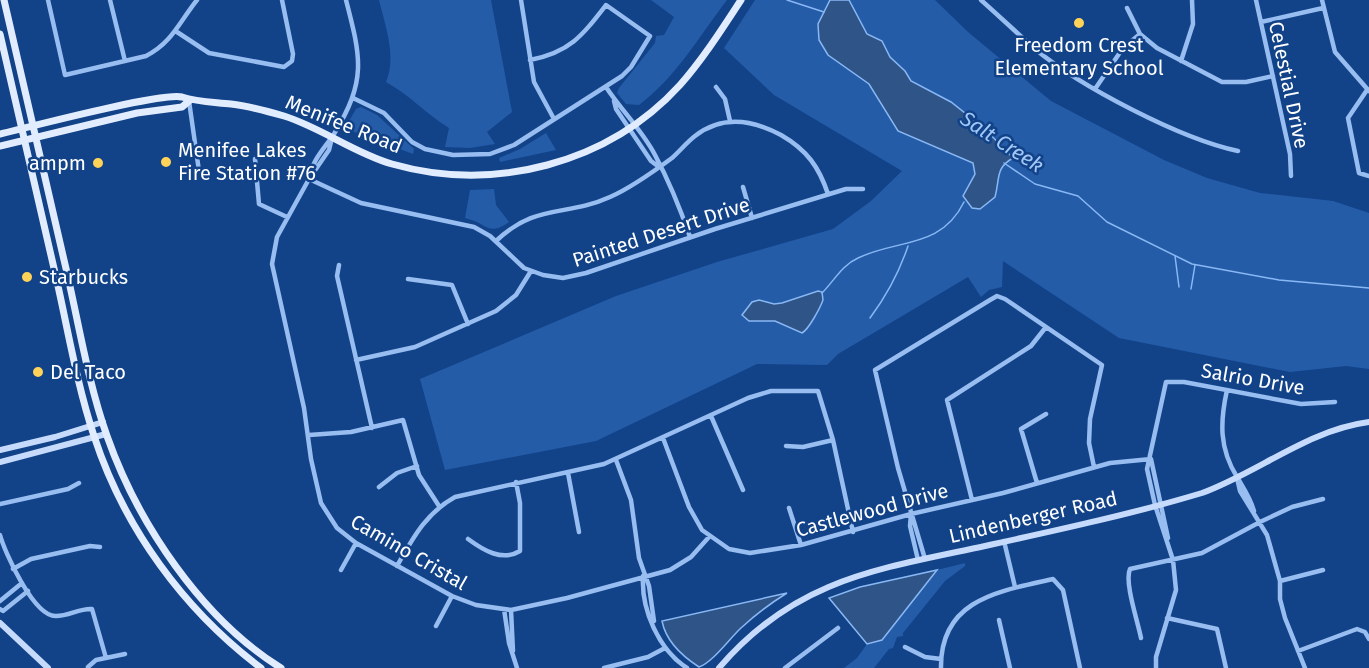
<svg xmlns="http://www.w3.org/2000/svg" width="1369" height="668" viewBox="0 0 1369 668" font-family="'Fira Sans',sans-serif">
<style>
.green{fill:#245ca8}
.water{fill:#2f5488;stroke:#89b8f4;stroke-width:1.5}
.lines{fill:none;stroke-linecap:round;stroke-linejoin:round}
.stream{stroke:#89b8f4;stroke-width:1.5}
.street{stroke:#98bdf0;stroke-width:4.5}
.secondary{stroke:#c6dbfb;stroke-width:6}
.primary{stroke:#e1ecff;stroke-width:7}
.poi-dot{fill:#ffd357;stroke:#124389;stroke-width:2}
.labels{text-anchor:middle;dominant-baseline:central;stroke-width:5;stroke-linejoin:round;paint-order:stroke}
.poi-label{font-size:20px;fill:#fff;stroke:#124389;text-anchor:start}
.street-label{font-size:20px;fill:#fff;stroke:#124389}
.water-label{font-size:21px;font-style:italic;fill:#a3c8f8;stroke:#124389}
</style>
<rect width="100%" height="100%" fill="#124389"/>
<path class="green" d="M 379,0 L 491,0 L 512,112 L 487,132 L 495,144 L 470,148 L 445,147 L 449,128 C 426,114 410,95 386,82 C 397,57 385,25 379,0 Z
M 651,0 L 727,0 C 698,38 677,76 639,105 L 626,104 L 617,93 L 619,88 L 655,43 L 656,36 L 664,35 L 674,17 Z
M 755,0 L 935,0 L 968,32 L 1051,101 L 1164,160 L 1207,178 L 1260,193 L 1333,201 L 1369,213 L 1369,369 L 1346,366 L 1290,372 L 1119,338 L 1003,261 L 1002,287 L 989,290 L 981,297 L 968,277 L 838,354 L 827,365 L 757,364 L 596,441 L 445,470 L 420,379 L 616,296 L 717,262 L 833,229 L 871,201 L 902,171 L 774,95 L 724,48 Z
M 361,107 L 377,115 L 414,149 L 413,154 L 352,131 L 349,121 L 356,109 Z
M 546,133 L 556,150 L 500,162 L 499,158 L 520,149 Z
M 494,189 L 496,205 L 509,222 C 488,237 487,223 465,218 L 470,190 Z
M 965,563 L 965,566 L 945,581 L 903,633 L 903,636 L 897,637 L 893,648 L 889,649 L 874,668 L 844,668 L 857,658 L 867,644 L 882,640 L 937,570 Z"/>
<path class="water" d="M 830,0 L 849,0 L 867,34 L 882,41 L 890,57 L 905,71 L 911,81 L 951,102 L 985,129 L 1013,158 C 995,168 1000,179 995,197 L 980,209 L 972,208 L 963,196 L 975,174 L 973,163 L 898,131 L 869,84 L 828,55 L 819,40 L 818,24 Z
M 818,291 L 822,292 L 823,300 C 820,308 809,329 802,333 L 775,321 L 749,321 L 742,315 L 752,302 L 759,300 L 774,304 L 782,303 Z
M 937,570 L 882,640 L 867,644 L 829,598 L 860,587 Z
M 787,593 C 771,603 756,614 741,628 C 730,638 712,663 699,667 C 682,656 666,642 662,621 Z"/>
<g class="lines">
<path class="stream" d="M 787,0 L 824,12
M 1004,163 L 1035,184 L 1078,196 L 1107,222 L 1192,264 L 1279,280 L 1369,288
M 1175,256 L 1179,287
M 1191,289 L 1195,265
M 822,293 C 834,281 842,265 858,258 C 897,239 941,249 964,202
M 870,318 C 887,295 899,273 908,246"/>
<path class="street" d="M 48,0 L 65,75 L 146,56 C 172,43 180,21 197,0
M 110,0 L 125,61
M 521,0 L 534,82 L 554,119
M 981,0 C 999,16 1017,33 1035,49 C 1081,87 1181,139 1238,151
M 1256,0 L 1290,154 L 1291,176
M 1322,0 L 1335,52 L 1369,91
M 1127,8 L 1140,34 L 1157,48 L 1222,82 L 1246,82 L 1273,76
M 1261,22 L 1323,8
M 177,32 L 209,53 L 284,67 L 292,61 L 293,54 L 282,0
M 1181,61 L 1193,24 L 1192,0
M 606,87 C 621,110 642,130 655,155 C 669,181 680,208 690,237
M 716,87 L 725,99 L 730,121
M 1095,89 L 1123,48 L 1140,34
M 1367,90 L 1348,118 L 1359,173 L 1369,176
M 353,98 L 384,113 L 412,142 L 425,149 L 453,155 L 490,154 L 514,145 L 622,76 L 631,67 L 650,36 L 606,5 C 582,36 570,52 530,60
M 189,101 L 199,171
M 614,101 L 616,109 L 651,161 L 659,167
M 332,138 L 329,150 L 309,179 L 277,237 L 272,264 L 304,408 L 311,459 L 321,503 L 337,528 L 356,543 L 452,596 L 476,605 L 511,610 L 567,598 L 670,570 L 691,557 L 709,537
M 255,159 L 259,204 L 287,217
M 309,179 L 361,203 L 474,227 L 490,236 L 524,268 L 543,275 L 563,278 L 586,273 L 715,229 L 846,189 L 863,189
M 309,179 C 312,160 324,149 334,134 C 367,80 361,58 346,0
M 743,187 L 752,218
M 496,241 C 536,203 566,217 610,197 C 631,188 653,172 672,158 C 680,151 687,142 695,136 C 722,115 753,120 781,135 C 807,150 819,167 828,194
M 339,265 L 337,276 L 372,428
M 408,279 L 452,285 L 468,324
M 356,360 L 415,347 L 496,311 L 516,295 L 531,271
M 1227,390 C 1220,422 1219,448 1237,477 C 1244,489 1250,497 1254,511
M 711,416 L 743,490
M 309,435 L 351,432 L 403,420 L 419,475 L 439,506
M 663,438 L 689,507 L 702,530 L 729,549 L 750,553 L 801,545 L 911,514 L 1003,493 L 1110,463 L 1151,459
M 786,446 L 803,447 L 833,440
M 1151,459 L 1168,538
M 616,460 L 631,500 L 639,558 L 649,586 L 654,621
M 568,473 L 579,532
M 1237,478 L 1240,491 L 1267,535 L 1280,581 L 1280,599 L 1285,618 L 1305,668
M 1037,483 L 1021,429 L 1046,414
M 379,487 L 397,473 L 417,466
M 972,500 L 947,400 L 1031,346 L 1046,327
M 0,504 L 68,489 L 79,483
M 789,508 L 801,545
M 911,514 L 910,526 L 918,560
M 0,535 C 5,553 34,617 56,616 C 69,616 80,608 92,609 L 106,658
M 468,539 C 483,550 502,562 520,551 L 520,503 L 516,482
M 1004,541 L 1015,587
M 925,559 L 898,468 L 875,370 L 990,300 L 997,296 L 1005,299 L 1102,365 L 1090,419 L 1089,443 L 1094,467
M 397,566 C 413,538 426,513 455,497 L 604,464 L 748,398 L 771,391 L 818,391 L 833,440 L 853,532
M 13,569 L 31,559 L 90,546 L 100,547
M 341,570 L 356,543
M 643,576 C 641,610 659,650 687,668
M 1280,581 L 1323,570
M 0,601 L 22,583
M 0,609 L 3,611 L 28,591
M 504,609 L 509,643 L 517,668
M 511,610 L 513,651
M 1167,618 L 1217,629 L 1226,668
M 999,620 L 1010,668
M 436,626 L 452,596
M 1141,638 C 1138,622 1124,582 1130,569 L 1202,553 L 1260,522 L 1292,507 L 1323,499
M 905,647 L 925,657 L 941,659
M 1298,651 L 1357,629 L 1365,632 L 1369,639
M 88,667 L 96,660 L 125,654
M 604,668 L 648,657 L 665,648
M 785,668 L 838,628
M 941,668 C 940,599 1000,591 1053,579 L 1063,590 L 1080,668
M 1156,668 L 1156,657 L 1176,590 L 1173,560 L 1155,505 L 1147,469 L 1166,382 L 1184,382 L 1301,404 L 1335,402"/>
<path class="secondary" d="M 0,450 L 55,437 L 103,422
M 0,462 L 106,434
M 0,623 L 48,668
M 719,668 C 795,579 878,569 985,546 C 1058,530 1132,514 1202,493 C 1259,472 1308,430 1369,422"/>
<path class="primary" d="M 4,0 C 24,87 44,174 64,260 C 78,318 87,380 107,436 C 138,524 202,619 281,668
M 0,34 C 19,115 37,196 56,277 C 68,330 77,385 94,436 C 124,528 184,610 261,668
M 0,134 C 29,127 162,92 182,97 C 198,102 214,102 231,104 C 249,106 267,111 284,116 C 322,128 354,153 392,164 C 494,193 608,164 680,85 C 703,59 722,29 741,0
M 0,146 L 137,113 L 182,107 L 189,101"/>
</g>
<g class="poi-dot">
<circle cx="1079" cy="23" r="6"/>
<circle cx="166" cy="162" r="6"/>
<circle cx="98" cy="163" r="6"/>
<circle cx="27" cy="277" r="6"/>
<circle cx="38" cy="372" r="6"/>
</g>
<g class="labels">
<g class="poi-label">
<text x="1079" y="45" text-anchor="middle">Freedom Crest<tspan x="1079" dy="23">Elementary School</tspan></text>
<text x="178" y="150">Menifee Lakes<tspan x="178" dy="23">Fire Station #76</tspan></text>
<text x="86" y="163" text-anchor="end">ampm</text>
<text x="39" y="277">Starbucks</text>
<text x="50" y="372">Del Taco</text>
</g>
<g class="street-label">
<text transform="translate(1289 85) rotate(78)">Celestial Drive</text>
<text transform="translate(344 124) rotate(22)">Menifee Road</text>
<text transform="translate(661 232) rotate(-18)">Painted Desert Drive</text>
<text transform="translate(1253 379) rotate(10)">Salrio Drive</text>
<text transform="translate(872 510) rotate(-15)">Castlewood Drive</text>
<text transform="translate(1033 517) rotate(-13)">Lindenberger Road</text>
<text transform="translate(409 552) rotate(30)">Camino Cristal</text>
</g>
<g class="water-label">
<text transform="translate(1002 142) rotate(33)">Salt Creek</text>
</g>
</g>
</svg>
